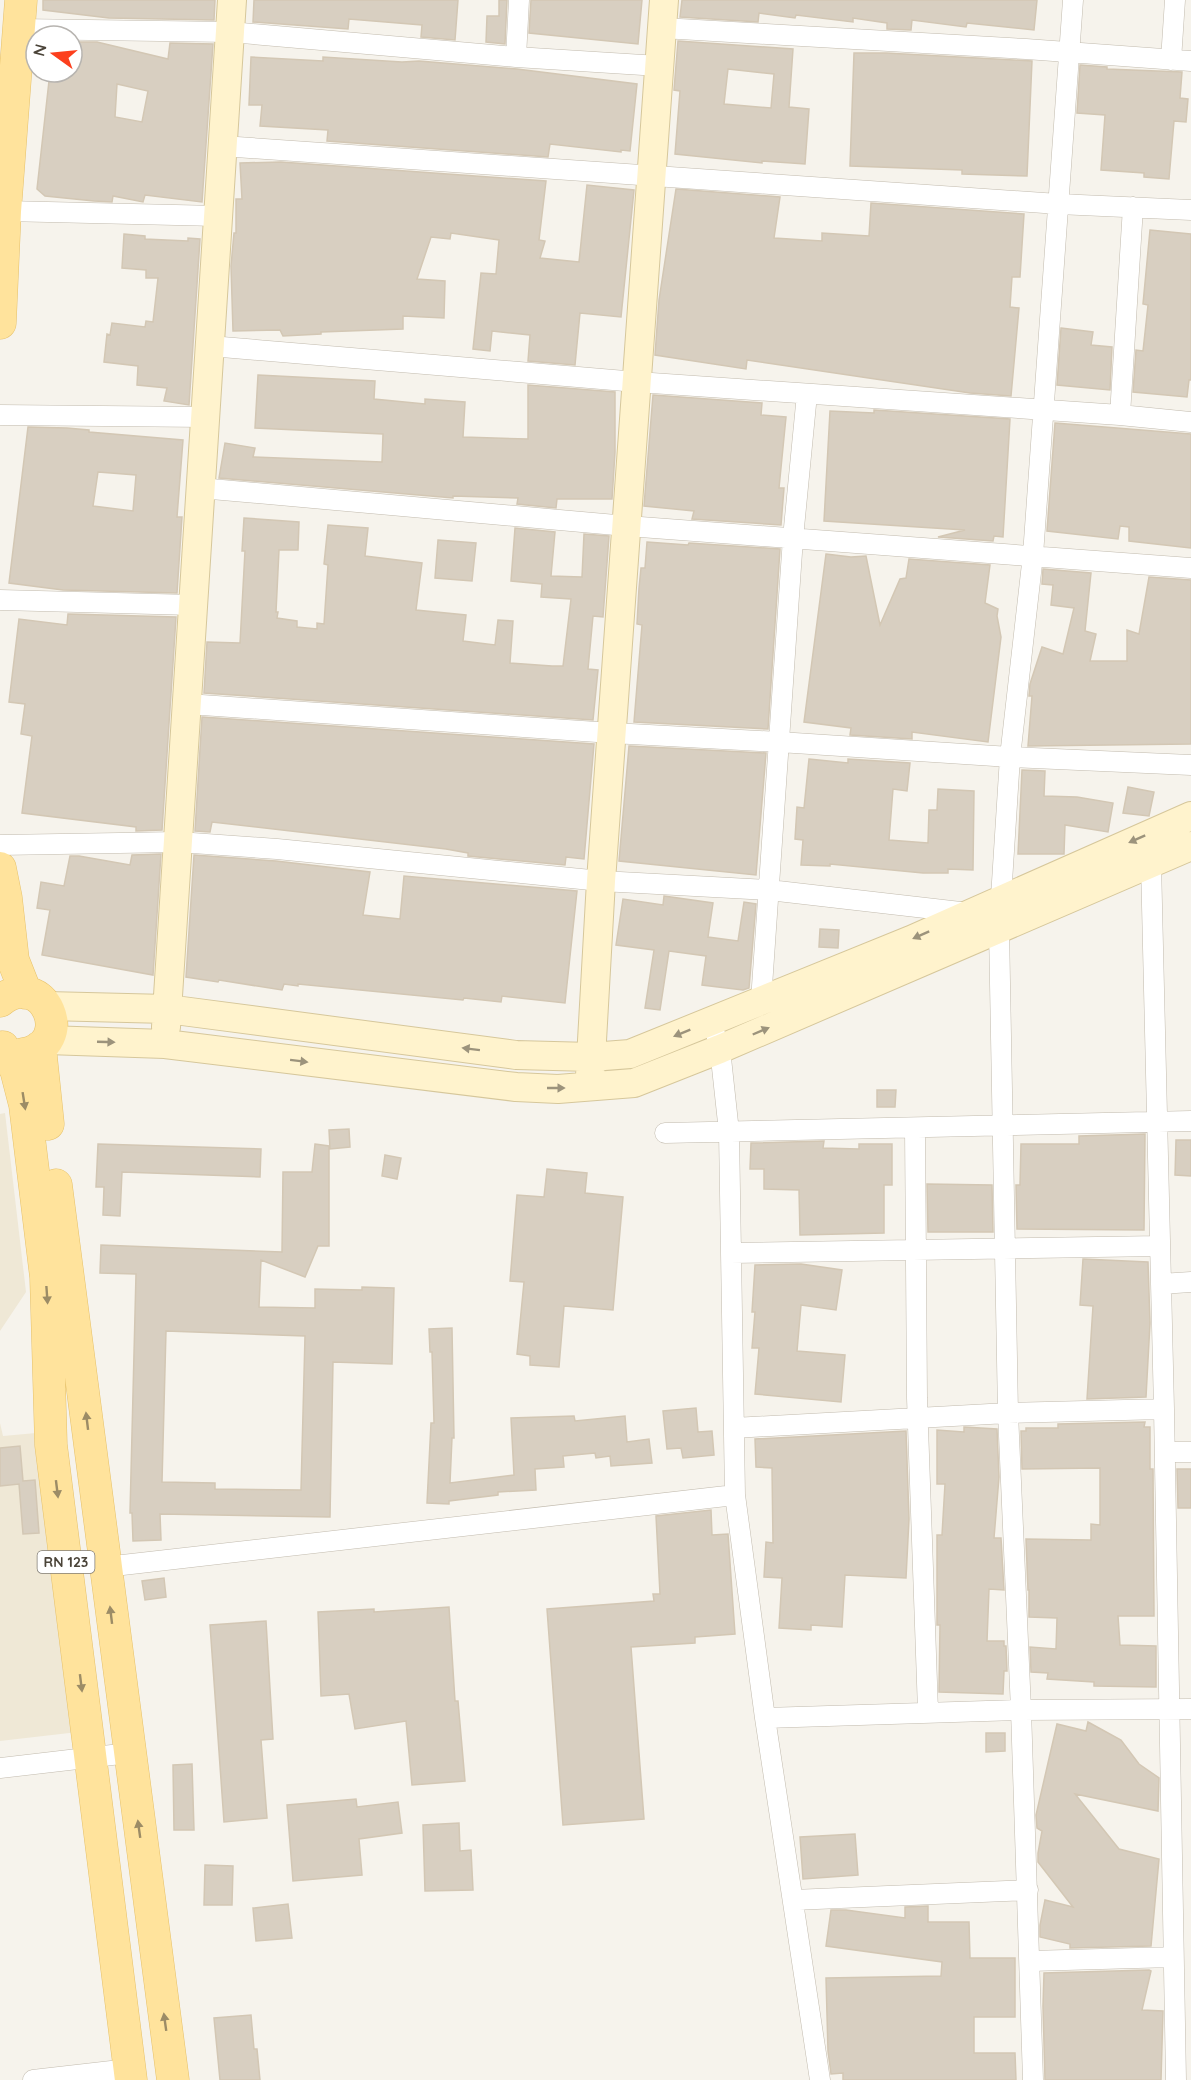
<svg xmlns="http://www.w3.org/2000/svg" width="1191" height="2080" viewBox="0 0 1191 2080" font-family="Quicksand,sans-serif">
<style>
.education{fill:#efe8d6}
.building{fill:#d8cfc1;stroke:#d3c7b4;stroke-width:1.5;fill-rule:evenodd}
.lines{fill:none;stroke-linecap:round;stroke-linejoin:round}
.street-casing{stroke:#c2bbae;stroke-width:21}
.secondary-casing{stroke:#d6c79b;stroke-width:30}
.primary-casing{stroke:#e6c16a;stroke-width:33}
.street{stroke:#fff;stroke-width:20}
.secondary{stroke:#fff3cd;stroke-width:28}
.primary{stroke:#ffe39c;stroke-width:32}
.oneway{fill:#9c937c}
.oneway2{fill:#9c8c66}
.labels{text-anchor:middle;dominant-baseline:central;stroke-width:4.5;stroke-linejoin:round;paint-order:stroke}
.shield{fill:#fff;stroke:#817c74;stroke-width:1.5}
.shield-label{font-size:14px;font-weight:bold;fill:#4b4439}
</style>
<rect width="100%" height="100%" fill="#f6f3ec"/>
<path class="education" d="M 5,1113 L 26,1292 L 0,1331 L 0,1114 Z
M 0,1423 L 3,1436 L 36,1433 L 78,1732 L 0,1741 Z"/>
<path class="building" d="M 43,0 L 215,0 L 214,20 L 109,18 L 43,10 Z
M 254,0 L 458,0 L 455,40 L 421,37 L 422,25 L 349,19 L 348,29 L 253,22 Z
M 499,0 L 507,0 L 505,44 L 486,42 L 487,16 L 499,16 Z
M 531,0 L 642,0 L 638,44 L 529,33 Z
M 682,0 L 1037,0 L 1034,30 L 967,23 L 966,27 L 912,20 L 911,30 L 887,29 L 887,23 L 853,18 L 853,22 L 796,15 L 795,18 L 759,13 L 758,22 L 680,17 Z
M 678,41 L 793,49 L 789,107 L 809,109 L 805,164 L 762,161 L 762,163 L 675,154 L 680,91 L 674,90 ZM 728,69 L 774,74 L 771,108 L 724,104 Z
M 72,42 L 97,42 L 168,59 L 170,43 L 213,44 L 202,202 L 145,195 L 143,202 L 113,196 L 112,202 L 94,201 L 45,196 L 37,189 L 50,72 L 72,72 ZM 117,84 L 148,91 L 142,122 L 115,117 Z
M 854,53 L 886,53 L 1032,61 L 1027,176 L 962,174 L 962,170 L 850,166 Z
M 251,57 L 323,61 L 323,57 L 402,62 L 419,61 L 517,69 L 637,84 L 630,151 L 621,150 L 621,152 L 550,144 L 548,157 L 327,141 L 328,130 L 260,126 L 262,105 L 249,105 Z
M 1080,65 L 1107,67 L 1107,69 L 1182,72 L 1180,98 L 1188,99 L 1186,122 L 1174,121 L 1169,179 L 1144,177 L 1144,173 L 1101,170 L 1105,115 L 1077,113 Z
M 281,162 L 546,181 L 539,240 L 545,241 L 540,258 L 579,262 L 587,185 L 634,190 L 621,317 L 580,313 L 575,365 L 528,361 L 530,335 L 492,331 L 490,351 L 473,349 L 481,273 L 496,274 L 499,240 L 451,233 L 450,239 L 431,237 L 417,279 L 445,281 L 444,318 L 403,316 L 403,329 L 321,332 L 321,334 L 283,336 L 280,330 L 233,331 L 231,266 L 234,233 L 236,233 L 236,199 L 242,199 L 240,163 Z
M 676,189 L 780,197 L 774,238 L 822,241 L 822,233 L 869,236 L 871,203 L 1024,214 L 1020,277 L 1012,277 L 1010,307 L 1019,308 L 1011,396 L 970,393 L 747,360 L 746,369 L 655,355 L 659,300 Z
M 1150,230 L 1191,234 L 1191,380 L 1189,380 L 1187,397 L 1133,392 L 1136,350 L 1143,351 L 1148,305 L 1143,304 Z
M 124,234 L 145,236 L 145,239 L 188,241 L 188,238 L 200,239 L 189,405 L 164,401 L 167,388 L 137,385 L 138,366 L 104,362 L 107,334 L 110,335 L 112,323 L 145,327 L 146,321 L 153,322 L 158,278 L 146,278 L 146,270 L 122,268 Z
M 1061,328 L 1093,332 L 1091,345 L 1112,347 L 1110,390 L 1057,385 Z
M 258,375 L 375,381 L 374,399 L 425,404 L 425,399 L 465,402 L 463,437 L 528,439 L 528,385 L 615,392 L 615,452 L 612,499 L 557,499 L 556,508 L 517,504 L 518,498 L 453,496 L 453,498 L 219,478 L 225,443 L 255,448 L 253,457 L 382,462 L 383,434 L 255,428 Z
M 653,395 L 762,403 L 761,415 L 786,417 L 779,488 L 784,488 L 781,525 L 692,519 L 694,511 L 644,506 Z
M 874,410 L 1010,419 L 1003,537 L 994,536 L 993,541 L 938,537 L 965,530 L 824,521 L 830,411 L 874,413 Z
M 1055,423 L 1191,434 L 1191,548 L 1129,541 L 1129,527 L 1120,526 L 1118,539 L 1047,531 Z
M 28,427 L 67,428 L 89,430 L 89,432 L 183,440 L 177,517 L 182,517 L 177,593 L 63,590 L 9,583 ZM 98,472 L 136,475 L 133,511 L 93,506 Z
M 244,518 L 299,522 L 298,550 L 279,550 L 276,612 L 278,612 L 277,618 L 297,621 L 297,627 L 317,629 L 317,623 L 324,624 L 328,565 L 324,564 L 328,525 L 368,528 L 365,556 L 422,563 L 416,610 L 466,615 L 463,641 L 495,645 L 498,620 L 513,621 L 510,663 L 552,666 L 563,666 L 571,599 L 541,597 L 542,584 L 511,581 L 515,528 L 555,532 L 551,576 L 582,577 L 584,534 L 609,536 L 603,617 L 593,616 L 588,669 L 598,670 L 593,720 L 204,693 L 207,642 L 240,643 L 245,551 L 242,551 Z
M 438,540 L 476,543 L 472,581 L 435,578 Z
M 647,542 L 688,545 L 689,543 L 780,549 L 768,729 L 634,722 L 642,625 L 637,624 L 639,588 L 641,568 L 645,568 Z
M 826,554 L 851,557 L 866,556 L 880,625 L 900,579 L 906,578 L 909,559 L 990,565 L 985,603 L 998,609 L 997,616 L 1001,637 L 988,742 L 912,732 L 912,739 L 850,735 L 851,728 L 804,722 Z
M 1043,569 L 1091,573 L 1085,631 L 1096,634 L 1090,661 L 1127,661 L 1127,630 L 1139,634 L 1149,577 L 1191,580 L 1191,744 L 1028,746 L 1032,696 L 1029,696 L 1030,684 L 1042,647 L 1063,654 L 1074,608 L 1051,605 L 1053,585 L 1042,584 Z
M 68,614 L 176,617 L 162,830 L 136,831 L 136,827 L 22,813 L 32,736 L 21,734 L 25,704 L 9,702 L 19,619 L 67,625 Z
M 202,717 L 594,744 L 584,859 L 566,857 L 565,865 L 468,856 L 468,853 L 446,849 L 212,822 L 210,832 L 195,831 Z
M 629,746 L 766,753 L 756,875 L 619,861 Z
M 809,759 L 848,763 L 848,759 L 910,763 L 907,791 L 893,789 L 889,840 L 928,843 L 929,810 L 937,810 L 938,789 L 974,791 L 973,870 L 948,869 L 948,873 L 923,873 L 830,864 L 830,866 L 801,865 L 803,840 L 795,839 L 797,807 L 804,808 Z
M 1022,770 L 1045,771 L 1044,796 L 1077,797 L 1113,803 L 1108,832 L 1065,825 L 1064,854 L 1018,854 Z
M 1128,787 L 1154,792 L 1149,816 L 1123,813 Z
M 161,854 L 153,975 L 42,955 L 50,910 L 37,908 L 41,882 L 64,886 L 70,856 L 79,856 L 130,865 L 132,855 Z
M 194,855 L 276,861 L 370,872 L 363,915 L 400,919 L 404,876 L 577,891 L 565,1003 L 502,996 L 501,1002 L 464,998 L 463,1000 L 298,984 L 298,986 L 284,984 L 282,990 L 219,980 L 218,982 L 186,977 Z
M 664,896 L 713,903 L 708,937 L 738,941 L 744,902 L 756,904 L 749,988 L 743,990 L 702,985 L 706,956 L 669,951 L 660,1010 L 645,1008 L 654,950 L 616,945 L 623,899 L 663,905 Z
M 820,929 L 839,930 L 838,948 L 819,947 Z
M 877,1090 L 896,1090 L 895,1107 L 877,1107 Z
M 349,1129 L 350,1147 L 330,1149 L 329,1130 Z
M 1145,1134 L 1144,1230 L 1017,1229 L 1016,1185 L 1020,1185 L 1021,1144 L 1079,1144 L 1079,1136 Z
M 1176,1140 L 1191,1140 L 1191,1176 L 1175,1175 Z
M 824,1141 L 823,1148 L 859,1149 L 859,1144 L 892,1144 L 892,1185 L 884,1185 L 884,1233 L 800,1235 L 799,1190 L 764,1189 L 764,1169 L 750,1169 L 751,1143 Z
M 98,1144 L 261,1149 L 260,1177 L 122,1172 L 120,1216 L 103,1215 L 104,1187 L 96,1187 Z
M 315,1144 L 329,1146 L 329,1246 L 318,1246 L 305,1277 L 261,1260 L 259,1307 L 315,1308 L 315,1289 L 362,1290 L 362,1287 L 394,1288 L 392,1364 L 333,1362 L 330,1517 L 160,1514 L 161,1540 L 133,1541 L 132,1513 L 130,1513 L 136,1274 L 100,1273 L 101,1245 L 282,1252 L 283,1172 L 312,1172 ZM 166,1331 L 305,1336 L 301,1490 L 215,1489 L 215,1483 L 162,1482 Z
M 385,1155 L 401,1158 L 397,1179 L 382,1176 Z
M 547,1169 L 587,1173 L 585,1193 L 623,1197 L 613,1310 L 564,1306 L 559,1367 L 530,1365 L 530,1356 L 517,1354 L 524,1282 L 510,1281 L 517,1195 L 544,1197 Z
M 927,1184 L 992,1185 L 993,1232 L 928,1232 Z
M 1083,1259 L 1148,1262 L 1150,1323 L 1146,1397 L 1087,1399 L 1093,1306 L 1080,1305 Z
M 801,1264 L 842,1270 L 836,1310 L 801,1305 L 797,1351 L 845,1355 L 841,1402 L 755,1394 L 759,1348 L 752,1348 L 755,1312 L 752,1312 L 755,1265 Z
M 452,1328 L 454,1438 L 452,1438 L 450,1483 L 514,1475 L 511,1418 L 574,1416 L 575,1421 L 625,1416 L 627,1442 L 649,1439 L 652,1463 L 611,1466 L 610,1456 L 596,1458 L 595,1453 L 563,1456 L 564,1467 L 535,1469 L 536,1490 L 498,1492 L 498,1495 L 449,1501 L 449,1504 L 427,1503 L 431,1423 L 434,1423 L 432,1352 L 430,1352 L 429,1329 Z
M 696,1408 L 698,1432 L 712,1431 L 714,1455 L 683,1458 L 681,1448 L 667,1449 L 663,1411 Z
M 1145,1422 L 1144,1427 L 1150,1427 L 1150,1469 L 1153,1469 L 1154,1616 L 1118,1616 L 1120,1645 L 1156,1646 L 1156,1687 L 1094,1686 L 1094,1682 L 1047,1679 L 1048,1673 L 1031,1672 L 1030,1647 L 1056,1649 L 1057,1618 L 1029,1617 L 1029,1590 L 1028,1590 L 1026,1539 L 1091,1540 L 1091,1524 L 1100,1525 L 1100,1468 L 1022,1469 L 1021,1431 L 1026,1431 L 1026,1428 L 1058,1428 L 1058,1424 Z
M 964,1427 L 997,1429 L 999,1477 L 994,1538 L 1001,1538 L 1004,1590 L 989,1589 L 987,1641 L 1004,1641 L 1004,1646 L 1006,1646 L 1007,1671 L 1004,1671 L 1003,1694 L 939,1692 L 940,1625 L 937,1625 L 937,1535 L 942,1535 L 945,1484 L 937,1484 L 937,1430 L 964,1432 Z
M 906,1431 L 909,1519 L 906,1578 L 845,1575 L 842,1627 L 811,1625 L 811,1630 L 779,1628 L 782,1578 L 764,1577 L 766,1542 L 773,1543 L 772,1468 L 756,1467 L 755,1439 Z
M 20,1446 L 23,1481 L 35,1480 L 39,1533 L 23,1534 L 19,1484 L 0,1486 L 0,1448 Z
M 1177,1469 L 1191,1469 L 1191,1508 L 1178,1508 Z
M 711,1510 L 712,1535 L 728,1534 L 735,1634 L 695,1637 L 695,1643 L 631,1647 L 644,1819 L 563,1825 L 547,1609 L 654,1601 L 653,1594 L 660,1594 L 656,1516 Z
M 164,1578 L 166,1597 L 145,1600 L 142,1581 Z
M 449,1607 L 455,1701 L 458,1701 L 465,1781 L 412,1785 L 406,1721 L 355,1729 L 349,1694 L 321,1696 L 318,1612 L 374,1609 L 374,1612 Z
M 266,1621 L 273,1739 L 261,1740 L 267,1818 L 224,1822 L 210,1625 Z
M 1088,1722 L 1121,1740 L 1139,1764 L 1159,1778 L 1158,1811 L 1075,1794 L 1119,1849 L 1159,1859 L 1151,1946 L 1070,1948 L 1070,1944 L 1040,1937 L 1040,1925 L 1045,1900 L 1073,1907 L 1038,1862 L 1038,1853 L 1042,1831 L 1037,1828 L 1036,1815 L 1057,1724 L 1086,1731 Z
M 986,1733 L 1005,1733 L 1005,1751 L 986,1752 Z
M 192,1764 L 194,1830 L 174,1830 L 173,1765 Z
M 356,1799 L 357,1807 L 398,1802 L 402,1833 L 359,1839 L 362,1875 L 293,1881 L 287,1805 Z
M 459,1823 L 460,1851 L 471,1850 L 473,1890 L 425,1891 L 423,1825 Z
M 855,1834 L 858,1875 L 803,1879 L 800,1837 Z
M 205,1865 L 233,1866 L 232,1905 L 204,1905 Z
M 288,1904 L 292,1938 L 256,1941 L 253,1908 Z
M 928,1906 L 928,1922 L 969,1922 L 970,1958 L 1015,1958 L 1015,2017 L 974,2017 L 974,2053 L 1015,2053 L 1016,2080 L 843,2080 L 843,2073 L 831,2074 L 828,2051 L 826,1978 L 941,1976 L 942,1962 L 826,1946 L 831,1910 L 846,1910 L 905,1918 L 905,1907 Z
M 1149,1970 L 1151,1971 L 1142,2010 L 1163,2011 L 1161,2080 L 1045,2080 L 1043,2006 L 1044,1973 Z
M 251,2015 L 254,2049 L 257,2049 L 260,2080 L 220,2080 L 214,2018 Z"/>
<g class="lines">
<g class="street-casing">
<path id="street" d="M 662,28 L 1026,49 L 1191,61
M 19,29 L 230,32 L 516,57 L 659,66
M 516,57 L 519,0
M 1171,60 L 1175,0
M 222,146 L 1058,204 L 1191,210
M 5,211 L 218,216
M 210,346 L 637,382 L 1120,415 L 1191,422
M 0,415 L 205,417
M 1120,415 L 1133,207
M 200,488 L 627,526 L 1191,568
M 0,600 L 193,605
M 187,704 L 612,733 L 779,742 L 1010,757 L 1191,765
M 0,845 L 178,842 L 277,849 L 601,881 L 769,890 L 969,913
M 1151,863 L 1164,1409 L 1176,2080
M 761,1001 L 793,538 L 807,394
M 717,1038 L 720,1049 L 729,1132 L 735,1495 L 765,1718 L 820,2080
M 915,1128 L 917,1398 L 928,1711
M 665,1133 L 1191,1121
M 731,1253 L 1160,1246
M 1161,1284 L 1191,1282
M 734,1428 L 1008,1413 L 1164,1409
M 1165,1452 L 1191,1452
M 105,1567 L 735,1495
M 765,1718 L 1021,1710 L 1191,1709
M 0,1768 L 129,1753
M 793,1900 L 1028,1890
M 1030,1961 L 1173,1957
M 33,2080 L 129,2069
M 1033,2080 L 1021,1710 L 1008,1413 L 999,929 L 1010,757 L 1033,555 L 1073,0"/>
</g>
<g class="secondary-casing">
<path id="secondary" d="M 47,1006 L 167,1009 L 516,1055 L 591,1057 L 630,1054 L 911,940 L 1191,816
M 166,1027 L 232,0
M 47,1040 L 165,1044 L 516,1087 L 558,1089 L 634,1083 L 720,1049 L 1191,846
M 590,1076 L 601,881 L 664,0"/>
</g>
<g class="primary-casing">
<path id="primary" d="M 0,323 L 5,211 L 21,0
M 0,868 L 6,898 L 13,960 L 26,993
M 0,1001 C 44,966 78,1045 23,1054
M 3,1047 L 16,1070 L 25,1105 L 46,1277 L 51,1445 L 131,2080
M 40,1047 L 48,1124
M 56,1185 L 173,2080"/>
</g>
<use href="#street" class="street"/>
<use href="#secondary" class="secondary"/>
<use href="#primary" class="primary"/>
</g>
<defs><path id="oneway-solid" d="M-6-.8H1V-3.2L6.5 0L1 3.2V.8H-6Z" transform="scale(1.5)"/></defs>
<g class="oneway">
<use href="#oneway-solid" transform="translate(1137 839) rotate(156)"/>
<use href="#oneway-solid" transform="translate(921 935) rotate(156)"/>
<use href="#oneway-solid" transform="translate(761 1031) rotate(-23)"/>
<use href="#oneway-solid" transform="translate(682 1033) rotate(158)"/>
<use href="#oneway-solid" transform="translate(106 1042) rotate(2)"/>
<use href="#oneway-solid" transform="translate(471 1049) rotate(-173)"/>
<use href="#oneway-solid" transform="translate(299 1061) rotate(7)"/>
<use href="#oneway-solid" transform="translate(556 1088)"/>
</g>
<g class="oneway2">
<use href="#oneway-solid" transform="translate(24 1101) rotate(81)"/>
<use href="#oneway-solid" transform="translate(47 1295) rotate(86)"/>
<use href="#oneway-solid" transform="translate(87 1421) rotate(-97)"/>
<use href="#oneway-solid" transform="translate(57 1489) rotate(83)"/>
<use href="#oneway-solid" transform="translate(111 1615) rotate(-97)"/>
<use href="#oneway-solid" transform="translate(81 1683) rotate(83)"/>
<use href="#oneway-solid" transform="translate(139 1829) rotate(-98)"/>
<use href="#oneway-solid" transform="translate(165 2022) rotate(-98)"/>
</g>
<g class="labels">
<rect class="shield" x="37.5" y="1551" width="57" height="22" rx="4.5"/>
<g class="shield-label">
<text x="66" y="1562">RN 123</text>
</g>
</g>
<g transform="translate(54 54) rotate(285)"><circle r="28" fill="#ffffff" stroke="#b7b4b0" stroke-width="1.5"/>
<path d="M0-4.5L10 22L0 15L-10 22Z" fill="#fc3f1d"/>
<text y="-9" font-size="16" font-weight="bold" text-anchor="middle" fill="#4b4439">N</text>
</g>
</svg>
